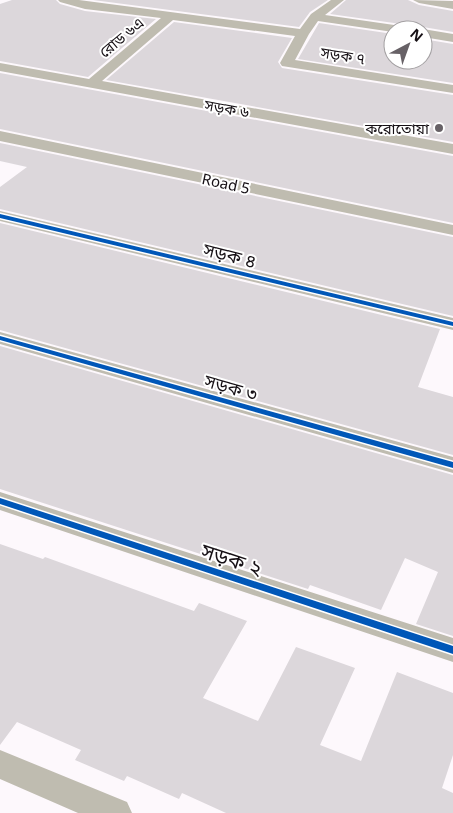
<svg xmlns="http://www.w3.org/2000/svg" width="453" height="813" viewBox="0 0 453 813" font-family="'Noto Sans','Noto Sans Bengali',sans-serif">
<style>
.building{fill:#dcd7db}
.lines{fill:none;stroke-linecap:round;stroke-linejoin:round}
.minor{fill:#bfbcb0;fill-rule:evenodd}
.cycleway-casing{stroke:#fff;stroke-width:3}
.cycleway{fill:#0057b8;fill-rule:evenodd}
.poi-dot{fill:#676166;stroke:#fff;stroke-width:2}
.labels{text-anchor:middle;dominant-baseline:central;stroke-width:4;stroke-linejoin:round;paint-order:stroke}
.far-street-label{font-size:15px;fill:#161015;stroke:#fff}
.far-poi-label{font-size:15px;fill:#161015;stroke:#fff;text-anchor:end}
.street-label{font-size:18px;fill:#161015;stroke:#fff}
.near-street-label{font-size:21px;fill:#161015;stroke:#fff}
</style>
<rect width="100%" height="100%" fill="#fdf8fc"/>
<path class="building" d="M 12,0 L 56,0 L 60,4 L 85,11 L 156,19 L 88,77 L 0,61 L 0,4 Z
M 93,0 L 328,0 L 310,12 L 299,27 Z
M 346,0 L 408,0 L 419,5 L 453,11 L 453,32 L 423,27 L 418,30 L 409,30 L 401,24 L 330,14 Z
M 174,22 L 292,38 L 278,62 L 282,68 L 453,95 L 453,142 L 106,80 Z
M 319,23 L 393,34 L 393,60 L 423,60 L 423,39 L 453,44 L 453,83 L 298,59 Z
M 0,73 L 453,156 L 453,223 L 0,129 Z
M 0,143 L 453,237 L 453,316 L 0,209 L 0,187 L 27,167 L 0,161 Z
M 0,223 L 440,329 L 418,387 L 453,397 L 453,455 L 0,330 Z
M 0,346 L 453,475 L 453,636 L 416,624 L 438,572 L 405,558 L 381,610 L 310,585 L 308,589 L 0,489 Z
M 0,544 L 43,559 L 45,557 L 194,611 L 199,603 L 247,621 L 203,698 L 258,721 L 296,647 L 355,668 L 320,745 L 361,761 L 397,672 L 453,693 L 453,755 L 442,788 L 453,793 L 453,813 L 226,813 L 182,793 L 179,799 L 127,776 L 124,781 L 75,760 L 81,750 L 17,722 L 0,745 Z"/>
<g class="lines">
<path class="minor" d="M 58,0 L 79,0 L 300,29 L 311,14 L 331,0 L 344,0 L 325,15 L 401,26 L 407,30 L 393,30 L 393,32 L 318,21 L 309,34 L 295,60 L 453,85 L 453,93 L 282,66 L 280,63 L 295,36 L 173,20 L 102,81 L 453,144 L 453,154 L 0,71 L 0,63 L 89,79 L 161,18 L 85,9 L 60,2 Z
M 413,0 L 453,1 L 453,9 L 419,3 Z
M 423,29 L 453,34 L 453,42 L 423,37 L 423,30 L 420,30 Z
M 0,131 L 453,225 L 453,235 L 0,141 Z
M 0,211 L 453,318 L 453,330 L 0,221 Z
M 0,332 L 453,457 L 453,473 L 0,344 Z
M 0,492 L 453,638 L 453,662 L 0,510 Z
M 0,750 L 127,802 L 132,813 L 78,813 L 0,779 Z"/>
<g class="cycleway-casing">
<path id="cycleway" d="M 0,214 L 453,322 L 453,326 L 0,218 Z
M 0,336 L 453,462 L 453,468 L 0,340 Z
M 0,498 L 453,646 L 453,654 L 0,504 Z"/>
</g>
<use href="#cycleway" class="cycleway"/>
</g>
<circle class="poi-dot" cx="439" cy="128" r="5"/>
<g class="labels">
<g class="far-street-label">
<text transform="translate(121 37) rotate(-40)">রোড ৬এ</text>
<text transform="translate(343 55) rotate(9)">সড়ক ৭</text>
<text transform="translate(227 108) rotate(10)">সড়ক ৬</text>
<text transform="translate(226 183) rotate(12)">Road 5</text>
</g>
<g class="far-poi-label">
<text x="429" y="128">করোতোয়া</text>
</g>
<g class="street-label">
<text transform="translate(230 255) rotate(14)">সড়ক ৪</text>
<text transform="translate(231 387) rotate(16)">সড়ক ৩</text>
</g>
<g class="near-street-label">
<text transform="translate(232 559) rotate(18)">সড়ক ২</text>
</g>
</g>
<g transform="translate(408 45) rotate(41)"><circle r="24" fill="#ffffff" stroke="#a29fa1"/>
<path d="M0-4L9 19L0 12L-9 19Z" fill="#676166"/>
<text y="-8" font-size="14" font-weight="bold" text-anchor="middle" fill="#161015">N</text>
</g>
</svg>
